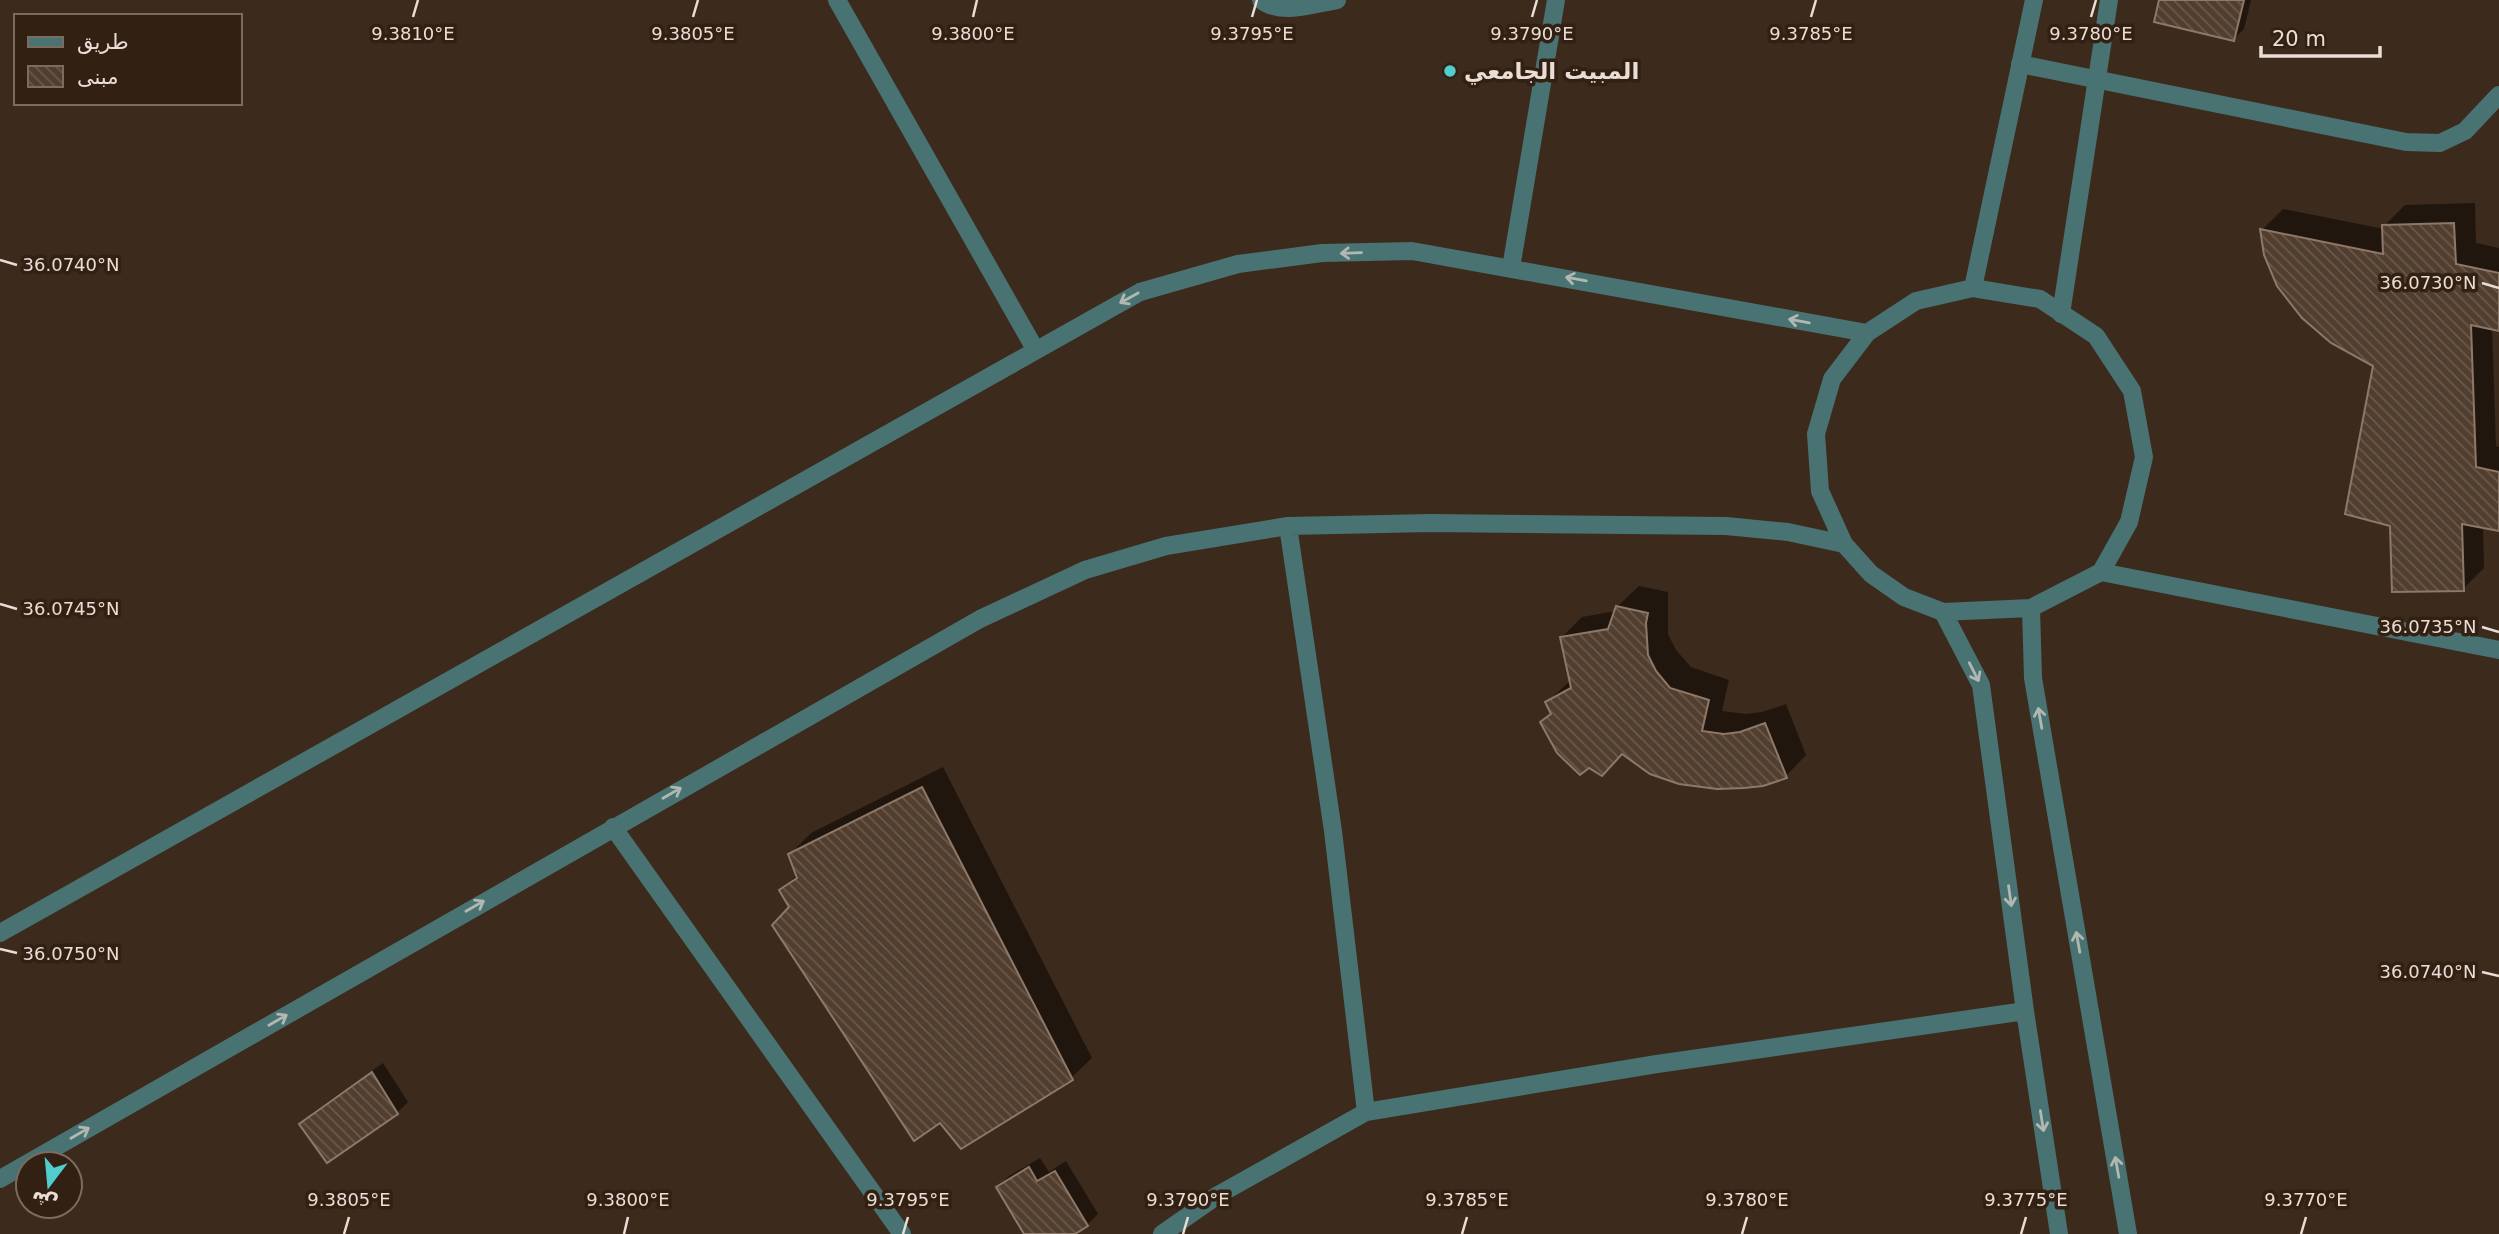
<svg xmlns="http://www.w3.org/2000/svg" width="2499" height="1234" viewBox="0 0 2499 1234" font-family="'DejaVu Sans','Noto Sans Arabic',sans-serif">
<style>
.shadow{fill:#0007}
.building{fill:url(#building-back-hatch);stroke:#8e7868;stroke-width:2}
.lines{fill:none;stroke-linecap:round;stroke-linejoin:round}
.service{stroke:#497272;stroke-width:18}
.minor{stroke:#497272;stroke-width:18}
.oneway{stroke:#b1b8b2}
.ticks{fill:none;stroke:#e9ddd5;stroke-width:2.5}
.poi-dot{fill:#52cdce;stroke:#322013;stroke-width:2.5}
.labels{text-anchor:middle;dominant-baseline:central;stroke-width:7;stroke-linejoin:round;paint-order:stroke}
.poi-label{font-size:23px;font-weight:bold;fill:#e9ddd5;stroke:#322013;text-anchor:start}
.ticks-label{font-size:18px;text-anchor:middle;fill:#e9ddd5;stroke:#322013;stroke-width:7;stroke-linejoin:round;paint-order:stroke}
</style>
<defs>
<pattern id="building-back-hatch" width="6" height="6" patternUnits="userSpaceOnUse" patternTransform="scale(1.75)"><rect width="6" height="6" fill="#513e2f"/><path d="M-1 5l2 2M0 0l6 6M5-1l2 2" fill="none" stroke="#6a594c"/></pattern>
</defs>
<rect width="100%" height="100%" fill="#3c2a1c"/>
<path class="shadow" d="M 2161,0 L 2251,0 L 2244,29 L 2233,40 Z
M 2475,203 L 2476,243 L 2499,248 L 2499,329 L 2492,327 L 2496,446 L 2499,447 L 2499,530 L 2483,527 L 2484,568 L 2463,589 L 2392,524 L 2375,365 L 2262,230 L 2283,209 L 2384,229 L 2384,226 L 2405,205 Z
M 1639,586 L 1668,592 L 1668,634 L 1676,650 L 1691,667 L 1729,680 L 1722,711 L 1746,714 L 1762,712 L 1786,704 L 1806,755 L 1786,776 L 1623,753 L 1542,722 L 1552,712 L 1547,702 L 1571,680 L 1562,637 L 1582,617 L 1616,611 L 1618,606 Z
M 943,767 L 1092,1058 L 1071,1078 L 791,907 L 781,890 L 798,874 L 790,854 L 811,833 Z
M 383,1063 L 408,1102 L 397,1113 L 301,1124 L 312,1113 Z
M 1040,1158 L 1049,1172 L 1066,1161 L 1098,1214 L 1087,1225 L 1072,1234 L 1026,1234 L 998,1187 L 1009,1176 Z"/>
<path class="building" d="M 2159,0 L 2244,0 L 2234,41 L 2154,22 Z
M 2454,223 L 2456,264 L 2499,273 L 2499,331 L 2471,325 L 2476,467 L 2499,472 L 2499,531 L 2462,524 L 2464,591 L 2392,592 L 2390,526 L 2345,514 L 2373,366 L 2331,343 L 2302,318 L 2277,286 L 2264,255 L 2260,229 L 2383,254 L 2382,225 Z
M 1616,606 L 1648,613 L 1646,623 L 1648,655 L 1656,671 L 1670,688 L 1709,700 L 1702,731 L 1724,734 L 1740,732 L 1765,723 L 1787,778 L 1763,786 L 1744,788 L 1717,789 L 1679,784 L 1650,774 L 1622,754 L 1602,776 L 1589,768 L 1580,775 L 1557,753 L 1540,722 L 1551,714 L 1545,702 L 1571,688 L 1560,637 L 1608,629 Z
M 922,787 L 1073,1080 L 961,1149 L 940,1123 L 914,1141 L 772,925 L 789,907 L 779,890 L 797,878 L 788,854 Z
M 372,1072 L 398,1114 L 327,1163 L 299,1124 Z
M 1029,1167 L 1037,1181 L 1055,1171 L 1088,1226 L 1075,1234 L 1024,1234 L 996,1187 Z"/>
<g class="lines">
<path class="service" d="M 1261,0 C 1282,16 1313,4 1337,0
M 2020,64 L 2406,142 L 2440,143 L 2465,131 L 2499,95
M 1511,268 L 1556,0
M 2101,572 L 2499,650"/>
<path class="minor" d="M 837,0 L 1035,349
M 1973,288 L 2040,299 L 2096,336 L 2132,391 L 2144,457 L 2129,522 L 2101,572 L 2031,608 L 1943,612 L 1904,597 L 1871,574 L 1844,544 L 1820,491 L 1816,434 L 1832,379 L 1867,333 L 1916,301 Z
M 1973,288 L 2034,0
M 2061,314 L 2109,0
M 1288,526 L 1333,831 L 1366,1112
M 2031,608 L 2033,678 L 2128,1234
M 1943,612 L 1981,685 L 2025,1011 L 2059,1234
M 613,827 L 902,1234
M 0,933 L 1140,292 L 1238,264 L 1322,253 L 1412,251 L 1867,333
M 0,1179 L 980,619 L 1085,570 L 1166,546 L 1288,526 L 1431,523 L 1726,526 L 1788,532 L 1844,544
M 1162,1234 L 1218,1195 L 1366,1112 L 1657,1064 L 2025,1011"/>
</g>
<defs><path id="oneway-shaft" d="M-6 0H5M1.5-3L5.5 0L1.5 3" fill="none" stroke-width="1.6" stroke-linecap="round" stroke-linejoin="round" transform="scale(1.75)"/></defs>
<g class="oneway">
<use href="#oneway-shaft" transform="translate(1351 253) rotate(178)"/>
<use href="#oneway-shaft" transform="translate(1576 279) rotate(-170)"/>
<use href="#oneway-shaft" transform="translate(1129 298) rotate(151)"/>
<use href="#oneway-shaft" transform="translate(1799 321) rotate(-170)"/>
<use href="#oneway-shaft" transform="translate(1974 672) rotate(63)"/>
<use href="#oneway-shaft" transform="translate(2040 718) rotate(-100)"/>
<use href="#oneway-shaft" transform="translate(672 793) rotate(-30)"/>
<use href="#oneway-shaft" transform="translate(2010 896) rotate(82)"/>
<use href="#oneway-shaft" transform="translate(475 906) rotate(-30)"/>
<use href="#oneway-shaft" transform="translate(2078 942) rotate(-100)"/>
<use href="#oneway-shaft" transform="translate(278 1020) rotate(-30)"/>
<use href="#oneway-shaft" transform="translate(2042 1121) rotate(81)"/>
<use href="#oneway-shaft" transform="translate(80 1133) rotate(-30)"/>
<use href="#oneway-shaft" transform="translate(2117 1167) rotate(-100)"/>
</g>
<path class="ticks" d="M 413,17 L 418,0M 693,17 L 698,0M 973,17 L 977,0M 1252,17 L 1257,0M 1532,17 L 1537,0M 1811,17 L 1816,0M 2091,17 L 2096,0M 0,260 L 17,265M 2482,283 L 2499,288M 0,604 L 17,609M 2482,627 L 2499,632M 0,949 L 17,953M 2482,972 L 2499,976M 344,1234 L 349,1217M 624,1234 L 628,1217M 903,1234 L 908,1217M 1183,1234 L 1188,1217M 1462,1234 L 1467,1217M 1742,1234 L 1747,1217M 2021,1234 L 2026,1217M 2301,1234 L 2306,1217"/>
<circle class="poi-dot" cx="1450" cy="71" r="7"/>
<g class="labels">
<g class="poi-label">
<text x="1464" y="71">المبيت الجامعي</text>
</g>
</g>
<g class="ticks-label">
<text x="413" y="40">9.3810°E</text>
<text x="693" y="40">9.3805°E</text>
<text x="973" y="40">9.3800°E</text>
<text x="1252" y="40">9.3795°E</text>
<text x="1532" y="40">9.3790°E</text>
<text x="1811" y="40">9.3785°E</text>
<text x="2091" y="40">9.3780°E</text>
<text x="71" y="271">36.0740°N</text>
<text x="2428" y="289">36.0730°N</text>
<text x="71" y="615">36.0745°N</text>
<text x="2428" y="633">36.0735°N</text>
<text x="71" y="960">36.0750°N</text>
<text x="2428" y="978">36.0740°N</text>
<text x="349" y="1206">9.3805°E</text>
<text x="628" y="1206">9.3800°E</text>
<text x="908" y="1206">9.3795°E</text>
<text x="1188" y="1206">9.3790°E</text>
<text x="1467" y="1206">9.3785°E</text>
<text x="1747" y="1206">9.3780°E</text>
<text x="2026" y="1206">9.3775°E</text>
<text x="2306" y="1206">9.3770°E</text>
</g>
<rect x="14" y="14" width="228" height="91" fill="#322013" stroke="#7b6c61" stroke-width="2"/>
<rect x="28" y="37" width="35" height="10" fill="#497272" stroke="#7b6c61" stroke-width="2"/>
<text x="77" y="49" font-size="21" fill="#e9ddd5">طريق</text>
<rect x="28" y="66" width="35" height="21" fill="url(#building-back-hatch)" stroke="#7b6c61" stroke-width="2"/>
<text x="77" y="84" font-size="21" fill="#e9ddd5">مبنى</text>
<g transform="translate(49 1185) rotate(196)"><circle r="33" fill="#322013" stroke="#7b6c61" stroke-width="2"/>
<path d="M0-5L12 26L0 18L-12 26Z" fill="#52cdce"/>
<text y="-10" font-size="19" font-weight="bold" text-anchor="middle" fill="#e9ddd5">ش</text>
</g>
<path d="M2261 46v10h119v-10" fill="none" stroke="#e9ddd5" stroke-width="3.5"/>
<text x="2272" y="46" font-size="21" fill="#e9ddd5" stroke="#322013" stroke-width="5" paint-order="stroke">20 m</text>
</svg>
